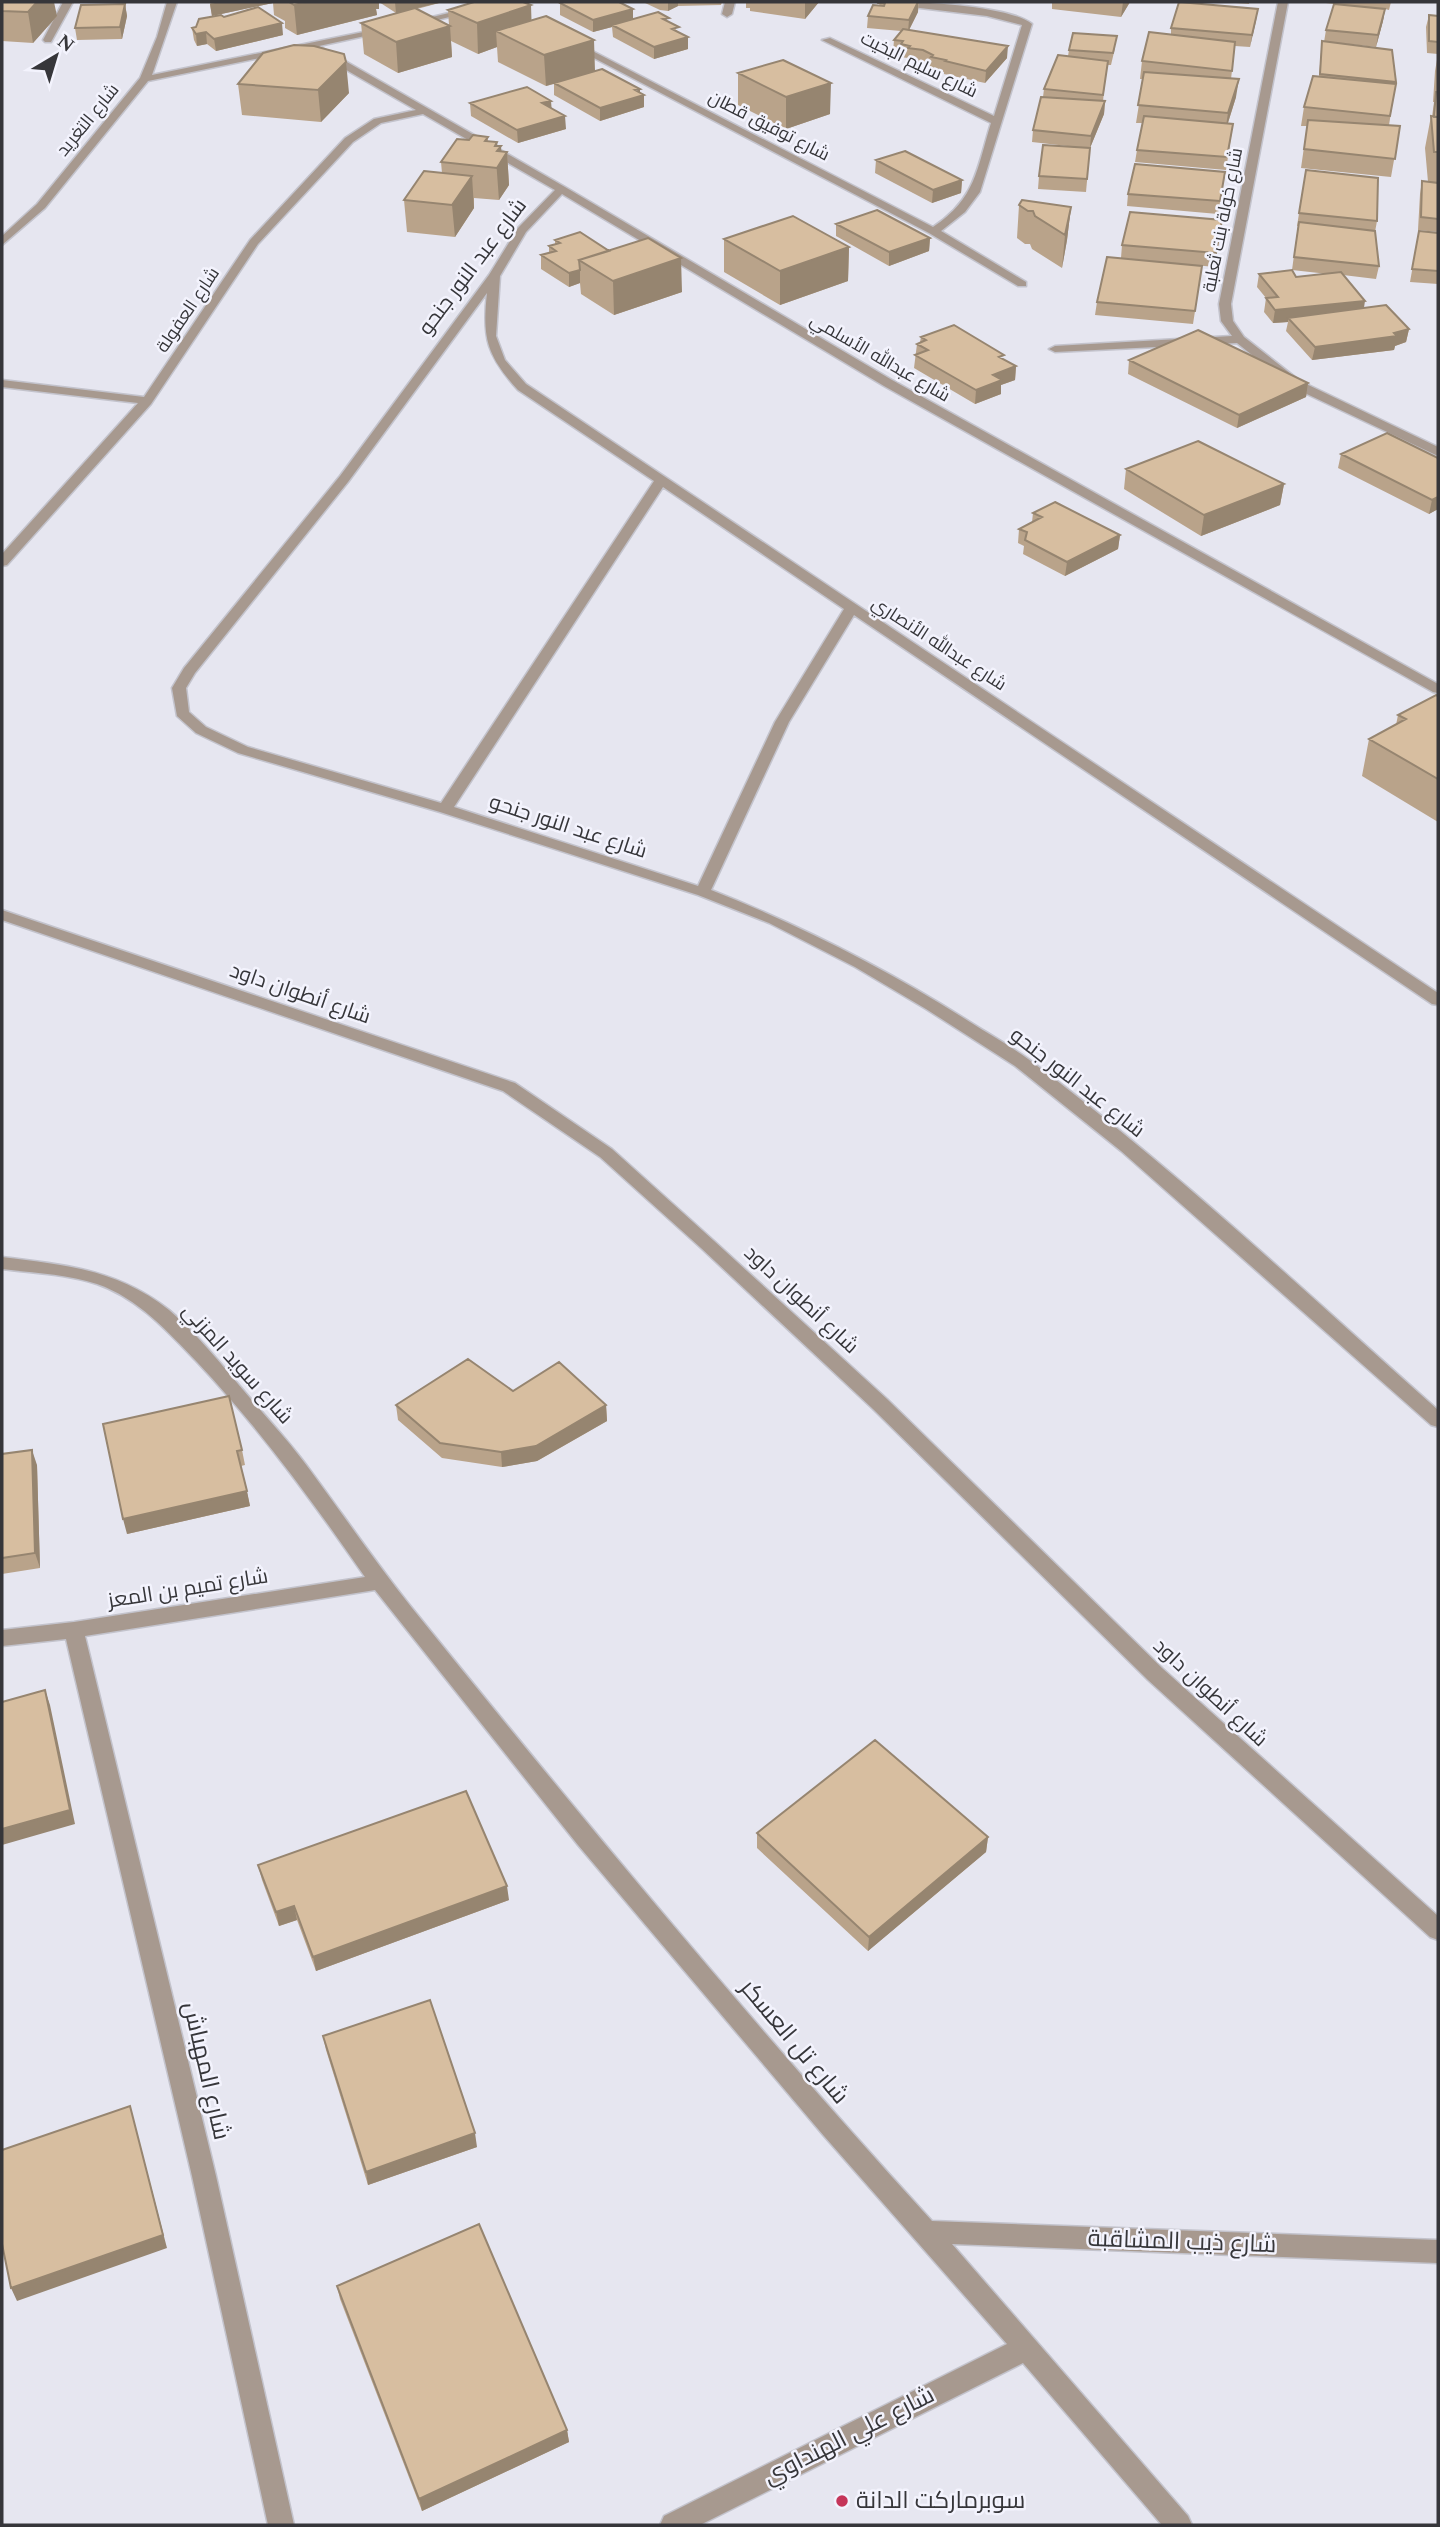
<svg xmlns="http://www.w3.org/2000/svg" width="1440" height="2527" viewBox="0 0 1440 2527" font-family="Spectral,Cairo,serif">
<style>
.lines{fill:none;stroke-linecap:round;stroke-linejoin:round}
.minor-casing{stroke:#c3c3cc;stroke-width:3}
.minor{fill:#a7998f;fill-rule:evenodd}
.wall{fill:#b9a38a}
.shaded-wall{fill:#968570}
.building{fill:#d7bea0;stroke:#968570;stroke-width:2}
.poi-dot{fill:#c53559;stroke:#f3f3fd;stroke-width:2.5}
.labels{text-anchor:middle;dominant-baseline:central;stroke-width:5;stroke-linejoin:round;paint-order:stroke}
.far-street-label{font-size:18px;fill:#36363a;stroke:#f3f3fd}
.street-label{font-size:21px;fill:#36363a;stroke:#f3f3fd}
.near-street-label{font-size:24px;fill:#36363a;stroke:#f3f3fd}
.near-poi-label{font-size:24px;fill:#36363a;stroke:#f3f3fd;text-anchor:start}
</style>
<rect width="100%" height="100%" fill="#e6e6f0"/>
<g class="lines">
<g class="minor-casing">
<path id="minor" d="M 63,2 L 73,2 L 51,42 L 45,42 L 43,40 Z
M 167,2 L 177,2 L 152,75 L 388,27 L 388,31 L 319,46 L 565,187 L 892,380 L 1438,684 L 1438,693 L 1433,692 L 884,386 L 562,194 L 526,232 L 500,276 L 496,336 L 505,360 L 526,384 L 1438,993 L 1438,1005 L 1432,1004 L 854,615 L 789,722 L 711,890 C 802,926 888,970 970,1022 C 989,1034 1010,1046 1028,1059 C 1172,1166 1304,1291 1438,1410 L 1438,1427 L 1431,1425 L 1121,1151 L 1015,1066 L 926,1009 L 855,967 L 769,923 L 698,895 L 440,812 L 238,753 L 196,733 L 177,716 L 172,688 L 184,668 L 340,476 L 489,275 L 518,228 L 555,190 L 423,114 L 381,123 L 353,142 L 258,244 L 151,404 L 7,565 L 2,566 L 2,554 L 138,403 L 2,387 L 2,380 L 144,397 L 250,240 L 345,138 L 374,119 L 416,110 L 308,48 L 148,81 L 45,208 L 2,245 L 2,236 L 37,204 L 140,78 L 157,37 ZM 487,293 C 482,338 487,356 518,390 L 654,481 L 441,803 L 248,747 L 206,727 L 189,712 L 186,688 L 195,673 L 348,482 ZM 663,487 L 844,609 L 775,722 L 698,886 L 454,807 Z
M 495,2 L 512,2 L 412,26 L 407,23 Z
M 725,2 L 735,2 L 732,14 L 727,17 L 722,14 Z
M 890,2 C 920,1 1010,6 1032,24 L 980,192 L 965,212 L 941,231 L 1026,282 L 1026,286 L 1018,286 L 929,233 L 569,45 L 577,43 L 933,227 C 976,199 977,168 991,123 L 822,40 L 830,38 L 994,116 L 1022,25 L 987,16 L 895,5 Z
M 1278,2 L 1288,2 L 1231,304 L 1233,321 L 1244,337 L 1300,381 L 1438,447 L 1438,456 L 1292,387 L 1237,343 L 1055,352 L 1049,349 L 1055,346 L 1232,336 L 1221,321 L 1219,304 Z
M 2,910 L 515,1083 L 612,1149 L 713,1240 L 887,1399 L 1162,1668 L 1438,1916 L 1438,1940 L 1430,1937 L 1148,1680 L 873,1409 L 701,1248 L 600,1157 L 503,1091 L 2,920 Z
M 2,1257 C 65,1265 117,1269 169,1310 C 196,1333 221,1364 244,1391 C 266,1417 290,1442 310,1470 C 344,1516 376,1563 412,1608 C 580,1816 751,2023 932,2221 L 1438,2240 L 1438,2263 L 952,2244 L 1188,2516 L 1192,2525 L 1162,2525 L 1023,2363 L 700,2525 L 660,2525 L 664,2516 L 1007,2344 L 824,2136 L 578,1845 L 375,1590 L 85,1636 L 216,2176 L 294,2525 L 268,2525 L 192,2176 L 66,1639 L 2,1646 L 2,1630 L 74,1622 L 365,1577 C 313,1502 260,1429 197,1362 C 168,1332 138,1298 97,1284 C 67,1274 33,1273 2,1269 Z"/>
</g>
<use href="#minor" class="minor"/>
</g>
<path class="wall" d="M 2,2 L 57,16 L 33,43 L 2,41 Z
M 211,2 L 443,2 L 417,9 L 449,25 L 448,10 L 532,21 L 595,71 L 640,93 L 644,107 L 600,121 L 554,95 L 554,84 L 546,86 L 498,62 L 497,47 L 478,54 L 451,41 L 452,57 L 398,73 L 364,54 L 361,23 L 396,13 L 379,2 L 379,9 L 376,9 L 377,15 L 297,35 L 285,28 L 285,21 L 274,15 L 273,3 L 212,16 L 210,4 Z
M 643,2 L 722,2 L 721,5 L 678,6 L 668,11 L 660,10 Z
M 746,2 L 819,2 L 805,19 L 750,11 L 750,8 L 746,8 Z
M 880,2 L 919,2 L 918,12 L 909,30 L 1007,58 L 985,83 L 944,74 L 944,72 L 931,70 L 931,67 L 922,63 L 908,60 L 908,58 L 900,57 L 900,53 L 893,52 L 894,40 L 901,31 L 867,28 L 868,16 L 879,6 Z
M 1052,2 L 1130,2 L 1121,17 L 1052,9 Z
M 1222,2 L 1249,2 L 1249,4 Z
M 1318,2 L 1391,2 L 1389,10 L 1385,9 L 1383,21 L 1376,47 L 1339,43 L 1396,82 L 1389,125 L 1400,126 L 1391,177 L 1301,168 L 1307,126 L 1301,126 L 1304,107 L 1319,76 L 1322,41 L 1324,42 L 1326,30 L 1334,4 Z
M 560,3 L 633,19 L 669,22 L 679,33 L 688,49 L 654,59 L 613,37 L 612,27 L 593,32 L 560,15 Z
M 125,4 L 127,16 L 122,39 L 77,40 L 75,28 Z
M 1258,9 L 1250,47 L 1235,46 L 1231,79 L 1236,97 L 1228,123 L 1233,124 L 1226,170 L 1135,162 L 1137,150 L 1143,123 L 1136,123 L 1143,79 L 1140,79 L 1142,61 L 1171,34 L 1171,28 Z
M 1429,15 L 1438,16 L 1438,232 L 1418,230 L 1420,194 L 1422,181 L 1428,182 L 1425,148 L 1431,116 L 1432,117 L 1434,102 L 1433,102 L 1435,71 L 1438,54 L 1427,53 L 1426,27 Z
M 224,17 L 283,35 L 216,51 L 207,44 L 197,46 L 194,40 L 192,28 Z
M 1115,48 L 1111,65 L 1107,65 L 1103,101 L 1105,101 L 1104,114 L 1090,148 L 1086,192 L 1038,189 L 1039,176 L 1076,147 L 1032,142 L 1033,130 L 1043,97 L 1044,89 L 1068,56 L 1069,50 Z
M 738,73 L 830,114 L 786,129 L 738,105 Z
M 238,84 L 349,93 L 321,122 L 242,115 Z
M 551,101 L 551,108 L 566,129 L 518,143 L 471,116 L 470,103 Z
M 488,137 L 488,141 L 497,142 L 497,146 L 501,146 L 501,152 L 507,152 L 509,185 L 499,200 L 474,198 L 474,208 L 455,237 L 407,232 L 404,200 L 442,173 L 441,162 L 469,140 Z
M 876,160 L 962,180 L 961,193 L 932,203 L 875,173 Z
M 1306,170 L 1377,221 L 1375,232 L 1379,266 L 1376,279 L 1343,275 L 1364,308 L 1409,329 L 1406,342 L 1395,346 L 1394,350 L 1312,360 L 1286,331 L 1288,322 L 1273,323 L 1264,312 L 1266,298 L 1257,287 L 1259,274 L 1296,277 L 1328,274 L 1292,270 L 1298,226 L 1297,226 Z
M 1225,172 L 1218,214 L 1127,206 L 1128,194 Z
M 1019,205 L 1071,207 L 1067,240 L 1062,268 L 1032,249 L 1030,244 L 1025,244 L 1017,238 Z
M 1222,220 L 1215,267 L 1121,258 L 1122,245 Z
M 836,224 L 930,238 L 929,251 L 889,266 L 836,236 Z
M 1419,231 L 1438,233 L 1438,284 L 1410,282 Z
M 724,239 L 849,247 L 848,281 L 780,305 L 724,272 Z
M 555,240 L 609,251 L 682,292 L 614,315 L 581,294 L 580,283 L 569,287 L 541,269 L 541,255 L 549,253 L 549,246 L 555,244 Z
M 1202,266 L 1193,324 L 1095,315 L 1097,302 Z
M 921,337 L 1004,360 L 1016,366 L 1015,380 L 1001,385 L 1001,394 L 975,404 L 914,368 L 917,344 L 920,342 Z
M 1129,360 L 1308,383 L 1306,397 L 1237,428 L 1128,374 Z
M 1341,454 L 1438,458 L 1438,509 L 1429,514 L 1338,468 Z
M 1126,469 L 1284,484 L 1280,505 L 1201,536 L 1124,489 Z
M 1033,513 L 1120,535 L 1118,549 L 1065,576 L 1023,554 L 1024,546 L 1018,543 L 1019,529 L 1032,522 Z
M 1438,696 L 1438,822 L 1362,776 L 1369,739 L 1396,725 L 1398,715 Z
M 513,1391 L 606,1405 L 607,1421 L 537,1461 L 502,1467 L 442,1458 L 398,1420 L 396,1405 Z
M 229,1396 L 242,1450 L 245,1465 L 241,1466 L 250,1506 L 127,1534 Z
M 2,1454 L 37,1465 L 40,1568 L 2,1574 Z
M 757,1833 L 988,1837 L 986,1852 L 868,1951 L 757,1848 Z
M 258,1865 L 509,1900 L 316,1971 L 297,1920 L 279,1926 L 262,1880 Z
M 323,2036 L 477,2147 L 368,2185 L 326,2050 Z
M 337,2286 L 567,2430 L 569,2442 L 422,2511 L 340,2299 Z"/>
<path class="shaded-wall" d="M 37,2 L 54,2 L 57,16 L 33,43 L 28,12 Z
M 220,2 L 273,2 L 273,3 L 212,16 L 210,4 Z
M 307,2 L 379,2 L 379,9 L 376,9 L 377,15 L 297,35 L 294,5 Z
M 395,2 L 443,2 L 396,13 Z
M 668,2 L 678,2 L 678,6 L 668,11 Z
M 805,2 L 819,2 L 805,19 Z
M 918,2 L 918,12 L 908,32 L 909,20 Z
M 1123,2 L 1130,2 L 1121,17 Z
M 125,4 L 127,16 L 122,39 L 120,27 Z
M 531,5 L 532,36 L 496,31 L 497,47 L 478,54 L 477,23 Z
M 633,9 L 633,21 L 612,25 L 612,27 L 593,32 L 593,20 Z
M 1258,9 L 1256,21 L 1250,47 L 1252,35 Z
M 1385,9 L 1383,21 L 1376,47 L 1378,35 Z
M 282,23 L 283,35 L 216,51 L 214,39 Z
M 450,26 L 452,57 L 398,73 L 396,42 Z
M 206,32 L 207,44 L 197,46 L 196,34 Z
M 688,37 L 688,49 L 654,59 L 654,47 Z
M 594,40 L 595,71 L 546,86 L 544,55 Z
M 1008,46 L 1007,58 L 985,83 L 986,71 Z
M 346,62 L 349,93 L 321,122 L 318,90 Z
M 1239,79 L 1236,97 L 1225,132 L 1228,113 Z
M 831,83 L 830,114 L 786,129 L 786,97 Z
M 640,89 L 640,96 L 644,95 L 644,107 L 600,121 L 600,108 Z
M 551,101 L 552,113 L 542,103 Z
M 1105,101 L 1104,114 L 1090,148 L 1091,136 Z
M 565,116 L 566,129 L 518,143 L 517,130 Z
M 497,142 L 498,151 L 501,146 L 502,161 L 507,152 L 509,185 L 499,200 L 495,146 Z
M 472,176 L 474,208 L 455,237 L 452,205 Z
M 962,180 L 961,193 L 932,203 L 933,190 Z
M 1071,207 L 1067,240 L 1062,268 L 1065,235 Z
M 930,238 L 929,251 L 889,266 L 889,252 Z
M 849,247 L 848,281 L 780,305 L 780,271 Z
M 681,258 L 682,292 L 614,315 L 613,281 Z
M 580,270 L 580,283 L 569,287 L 569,273 Z
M 1365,301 L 1363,314 L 1288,318 L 1288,322 L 1273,323 L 1275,310 Z
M 1409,329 L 1406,342 L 1395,346 L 1394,350 L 1312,360 L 1315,347 L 1394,333 Z
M 1016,366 L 1015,380 L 1001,385 L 1001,394 L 975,404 L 976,390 L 993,375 Z
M 1308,383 L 1306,397 L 1237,428 L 1239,415 Z
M 1284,484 L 1280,505 L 1201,536 L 1204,515 Z
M 1438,497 L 1438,509 L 1429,514 L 1432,500 Z
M 1120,535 L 1118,549 L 1065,576 L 1067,562 Z
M 606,1405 L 607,1421 L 537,1461 L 502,1467 L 501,1452 Z
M 32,1450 L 37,1465 L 40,1568 L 35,1553 Z
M 247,1491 L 250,1506 L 127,1534 L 123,1519 Z
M 45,1690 L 50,1705 L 75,1824 L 2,1845 L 2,1829 Z
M 988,1837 L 986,1852 L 868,1951 L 869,1937 Z
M 507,1886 L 509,1900 L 316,1971 L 313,1957 Z
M 294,1906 L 297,1920 L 279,1926 L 276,1912 Z
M 130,2106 L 167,2248 L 17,2301 L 11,2288 Z
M 475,2133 L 477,2147 L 368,2185 L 366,2172 Z
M 567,2430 L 569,2442 L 422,2511 L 419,2499 Z"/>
<path class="building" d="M 2,2 L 37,2 L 28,12 L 2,11 Z
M 289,2 L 307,2 L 294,5 Z
M 474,2 L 523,2 L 531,5 L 477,23 L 448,10 Z
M 561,2 L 619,2 L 633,9 L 593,20 L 560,3 Z
M 880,2 L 918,2 L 909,20 L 868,16 L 873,5 L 884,6 L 885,3 L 879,3 Z
M 1179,2 L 1258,9 L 1252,35 L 1171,28 Z
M 125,4 L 120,27 L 75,28 L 81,5 Z
M 1334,4 L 1385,9 L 1378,35 L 1326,30 Z
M 258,7 L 282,23 L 214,39 L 206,32 L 196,34 L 192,28 L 196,27 L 199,19 L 221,15 L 224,17 Z
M 415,8 L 450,26 L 396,42 L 361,23 Z
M 658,12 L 669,18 L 663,19 L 679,27 L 672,29 L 688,37 L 654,47 L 612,25 Z
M 1429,15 L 1438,16 L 1438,42 L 1429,41 Z
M 546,16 L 594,40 L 544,55 L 496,31 Z
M 903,29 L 1008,46 L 986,71 L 945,61 L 946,60 L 931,57 L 933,55 L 923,50 L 908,48 L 910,46 L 901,44 L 903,41 L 894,40 Z
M 1149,32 L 1235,42 L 1232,71 L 1142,61 Z
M 1073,33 L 1117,36 L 1113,53 L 1069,50 Z
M 1322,41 L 1392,50 L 1396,82 L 1320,74 Z
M 294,45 L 314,46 L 344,54 L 346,62 L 318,90 L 238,84 L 263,53 Z
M 1058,55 L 1108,61 L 1103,95 L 1044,89 Z
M 783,60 L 831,83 L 786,97 L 738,73 Z
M 602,69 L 640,89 L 635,90 L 644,95 L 600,108 L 554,83 Z
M 1144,72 L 1239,79 L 1228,113 L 1138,105 Z
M 1313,76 L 1396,84 L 1390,116 L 1304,107 Z
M 527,87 L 551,101 L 542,103 L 565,116 L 517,130 L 470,103 Z
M 1436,92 L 1438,92 L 1438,117 L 1434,117 Z
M 1041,97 L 1105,101 L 1091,136 L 1033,130 Z
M 1144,116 L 1233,124 L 1227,157 L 1137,150 Z
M 1431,116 L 1438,117 L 1438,152 L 1434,152 Z
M 1308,120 L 1400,126 L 1395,159 L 1304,149 Z
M 473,135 L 488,137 L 485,141 L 497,142 L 495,146 L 501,146 L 497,151 L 507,152 L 497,168 L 441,162 L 457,139 L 469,140 Z
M 1043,145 L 1090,148 L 1087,179 L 1039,176 Z
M 905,151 L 962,180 L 933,190 L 876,160 Z
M 1135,164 L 1225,172 L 1220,201 L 1128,194 Z
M 1306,170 L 1378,178 L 1377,221 L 1299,213 Z
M 424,171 L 472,176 L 452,205 L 404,200 Z
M 1422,181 L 1438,183 L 1438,219 L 1421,217 Z
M 1022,200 L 1071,207 L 1065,235 L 1035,216 L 1033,211 L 1028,211 L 1019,205 Z
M 877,210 L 930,238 L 889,252 L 836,224 Z
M 1130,212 L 1222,220 L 1216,253 L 1122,245 Z
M 793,216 L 849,247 L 780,271 L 724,239 Z
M 1299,222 L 1375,231 L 1379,266 L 1294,257 Z
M 1419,231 L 1438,233 L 1438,271 L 1412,269 Z
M 580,232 L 609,251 L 579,260 L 580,270 L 569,273 L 541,255 L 556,251 L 549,246 L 560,243 L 555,240 Z
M 648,238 L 681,258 L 613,281 L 579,260 Z
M 1107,257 L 1202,266 L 1195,311 L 1097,302 Z
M 1292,270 L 1296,277 L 1341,272 L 1365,301 L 1275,310 L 1266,298 L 1278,297 L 1259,274 Z
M 1386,305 L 1409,329 L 1394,333 L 1397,336 L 1315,347 L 1288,318 Z
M 954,325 L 1004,355 L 999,357 L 1016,366 L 993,375 L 1002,380 L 976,390 L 915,355 L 928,350 L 917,344 L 926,340 L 921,337 Z
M 1198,330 L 1308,383 L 1239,415 L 1129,360 Z
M 1387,433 L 1438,458 L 1438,497 L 1432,500 L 1341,454 Z
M 1198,441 L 1284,484 L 1204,515 L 1126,469 Z
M 1055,502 L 1120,535 L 1067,562 L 1025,540 L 1027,532 L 1019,529 L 1042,517 L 1033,513 Z
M 1436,695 L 1438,696 L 1438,779 L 1369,739 L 1406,719 L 1398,715 Z
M 468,1359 L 513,1391 L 559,1362 L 606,1405 L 536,1446 L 501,1452 L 440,1443 L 396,1405 Z
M 229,1396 L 242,1450 L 237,1451 L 247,1491 L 123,1519 L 103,1424 Z
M 32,1450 L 35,1553 L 2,1558 L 2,1454 Z
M 45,1690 L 70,1810 L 2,1829 L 2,1702 Z
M 875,1740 L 988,1837 L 869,1937 L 757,1833 Z
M 466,1791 L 507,1886 L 313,1957 L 294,1906 L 276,1912 L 258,1865 Z
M 430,2000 L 475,2133 L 366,2172 L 323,2036 Z
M 130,2106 L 163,2235 L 11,2288 L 2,2244 L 2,2150 Z
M 479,2224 L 567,2430 L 419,2499 L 337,2286 Z"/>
<circle class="poi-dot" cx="842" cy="2501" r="7"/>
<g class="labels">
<g class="far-street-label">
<text transform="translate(919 65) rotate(26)">شارع سليم البخيت</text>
<text transform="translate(88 120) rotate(-51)">شارع التغريد</text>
<text transform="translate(769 126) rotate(27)">شارع توفيق قطان</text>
<text transform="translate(1223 220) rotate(-79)">شارع خولة بنت ثعلبة</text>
<text transform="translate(188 310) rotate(-56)">شارع العفولة</text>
<text transform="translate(880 358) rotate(30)">شارع عبدالله الأسلمي</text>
<text transform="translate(939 644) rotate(33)">شارع عبدالله الأنصاري</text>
</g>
<g class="street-label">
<text transform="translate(473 267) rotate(-53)">شارع عبد النور جنحو</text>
<text transform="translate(568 827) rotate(18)">شارع عبد النور جنحو</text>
<text transform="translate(300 994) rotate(19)">شارع أنطوان داود</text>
<text transform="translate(1077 1083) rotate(38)">شارع عبد النور جنحو</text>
<text transform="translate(801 1300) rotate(43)">شارع أنطوان داود</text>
<text transform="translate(237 1364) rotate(48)">شارع سويد المزني</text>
<text transform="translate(188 1589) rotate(-9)">شارع تميم بن المعز</text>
<text transform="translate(1210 1693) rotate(43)">شارع أنطوان داود</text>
</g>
<g class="near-street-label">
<text transform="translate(794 2042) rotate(50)">شارع تل العسكر</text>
<text transform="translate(206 2071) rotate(77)">شارع المهباش</text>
<text transform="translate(1182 2242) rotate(2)">شارع ذيب المشاقبة</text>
<text transform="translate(849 2436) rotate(-27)">شارع علي الهنداوي</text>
</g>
<g class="near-poi-label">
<text x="856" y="2501">سوبرماركت الدانة</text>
</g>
</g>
<rect width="1440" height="2527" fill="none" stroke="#36363a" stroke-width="7"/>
<g transform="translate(56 56) rotate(38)" stroke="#f3f3fd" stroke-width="5" paint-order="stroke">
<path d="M0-5L12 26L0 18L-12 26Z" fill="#36363a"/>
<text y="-10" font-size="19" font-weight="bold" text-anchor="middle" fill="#36363a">N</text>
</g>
</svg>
